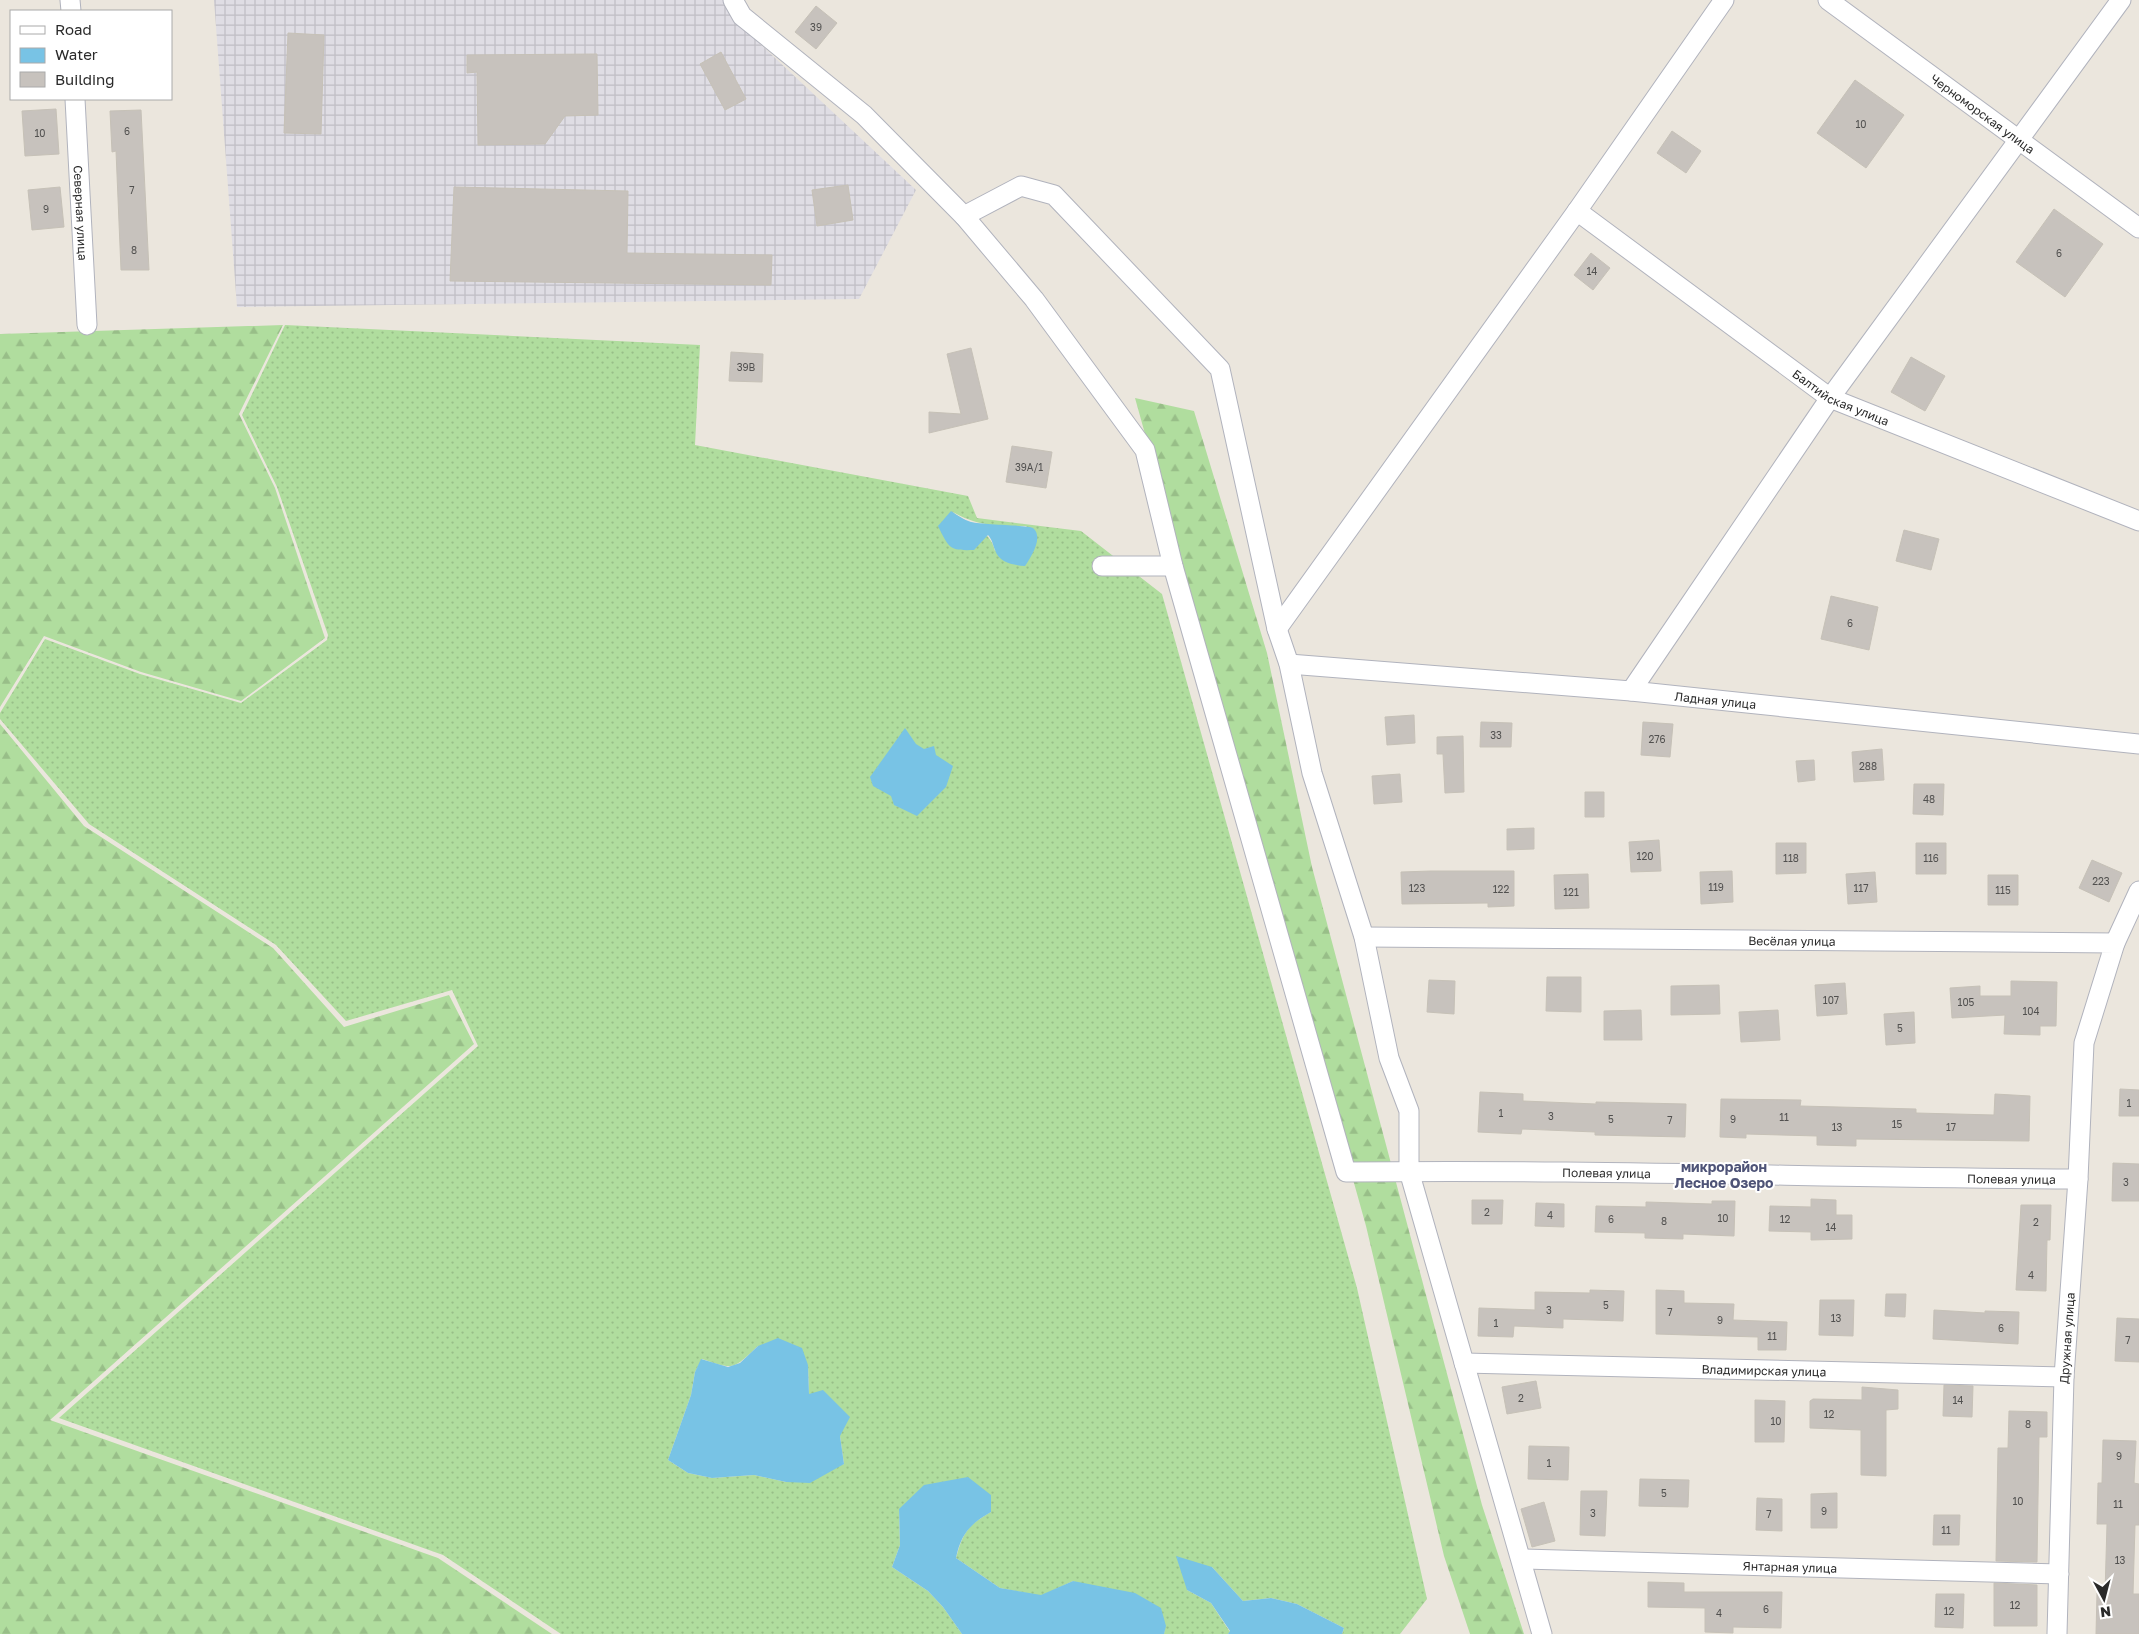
<svg xmlns="http://www.w3.org/2000/svg" width="2139" height="1634" viewBox="0 0 2139 1634" font-family="'Golos Text',sans-serif">
<style>
.industrial{fill:url(#industrial-grid)}
.grass{fill:url(#grass-dots);fill-rule:evenodd}
.forest{fill:url(#forest-firs)}
.water{fill:#78c3e5}
.building{fill:#c7c2bd;stroke:#c6c1b7}
.lines{fill:none;stroke-linecap:round;stroke-linejoin:round}
.minor-casing{stroke:#b1b3bd;stroke-width:21}
.minor{stroke:#fff;stroke-width:19}
.labels{text-anchor:middle;dominant-baseline:central;stroke-width:4;stroke-linejoin:round;paint-order:stroke}
.number-label{font-size:10px;fill:#51504f}
.street-label{font-size:12px;fill:#2a2a2a;stroke:#fff}
.neighbourhood-label{font-size:14px;font-weight:bold;fill:#4e5377;stroke:#fff}
</style>
<defs>
<pattern id="industrial-grid" width="8" height="8" patternUnits="userSpaceOnUse" patternTransform="scale(1.25)"><rect width="8" height="8" fill="#dfdde4"/><path d="M0 4h8M4 0v8" fill="none" stroke="#c0bec4"/></pattern>
<pattern id="grass-dots" width="8" height="8" patternUnits="userSpaceOnUse" patternTransform="scale(1.25)"><rect width="8" height="8" fill="#b0dd9e"/><path d="M2 2h.1M6 6h.1" fill="none" stroke="#98be88" stroke-width="1.8" stroke-linecap="round"/></pattern>
<pattern id="forest-firs" width="22" height="20" patternUnits="userSpaceOnUse" patternTransform="scale(1.25)"><rect width="22" height="20" fill="#b0dd9e"/><path d="M5 1l3.5 6h-7zM16 11l3.5 6h-7z" fill="#98be88"/></pattern>
</defs>
<rect width="100%" height="100%" fill="#ebe6dd"/>
<path class="industrial" d="M 214,0 L 725,0 L 743,28 L 916,190 L 859,299 L 237,307 Z"/>
<path class="grass" d="M 285,325 L 700,345 L 695,445 L 968,496 L 977,518 L 1081,531 L 1162,594 L 1357,1288 L 1427,1599 L 1400,1634 L 1342,1634 L 1344,1628 L 1297,1604 L 1271,1598 L 1243,1601 L 1212,1567 L 1187,1590 L 1211,1603 L 1230,1632 L 1228,1634 L 1164,1634 L 1165,1626 L 1073,1581 L 1041,1596 L 1000,1588 L 956,1558 C 963,1532 968,1525 991,1512 L 899,1509 L 900,1545 L 892,1567 L 928,1591 L 943,1607 L 962,1634 L 561,1634 L 443,1555 L 59,1418 L 478,1046 L 452,990 L 346,1021 L 276,945 L 89,824 L 0,719 L 0,713 L 45,639 L 140,674 L 241,703 L 327,640 L 328,635 L 277,487 L 242,415 ZM 951,511 C 979,527 996,526 1027,526 L 995,551 C 991,530 966,523 951,511 ZM 758,1346 L 808,1365 L 809,1395 L 840,1436 L 844,1464 L 786,1482 L 754,1475 L 712,1478 L 688,1473 L 668,1460 L 691,1395 L 695,1372 L 702,1359 C 735,1370 732,1370 758,1346 Z"/>
<path class="forest" d="M 283,325 L 239,414 L 275,488 L 325,638 L 241,701 L 141,672 L 44,636 L 0,707 L 0,334 Z
M 1135,398 L 1194,411 L 1267,653 L 1312,867 L 1482,1505 L 1524,1634 L 1470,1634 L 1444,1556 L 1366,1226 Z
M 0,724 L 84,826 L 273,948 L 344,1027 L 449,995 L 474,1044 L 50,1420 L 438,1558 L 552,1634 L 0,1634 Z"/>
<path class="water" d="M 951,511 C 957,515 964,520 971,522 C 983,525 1028,525 1033,528 C 1044,537 1031,557 1025,566 C 1013,565 999,563 995,550 C 992,543 993,541 988,535 L 974,550 C 949,551 949,548 938,526 Z
M 905,728 L 916,744 L 924,749 L 934,746 L 936,755 L 953,766 L 946,787 L 917,816 L 894,805 L 891,796 L 873,786 L 870,777 Z
M 778,1338 L 802,1348 L 808,1365 L 809,1394 L 823,1390 L 850,1417 L 840,1436 L 844,1464 L 810,1483 L 786,1482 L 754,1475 L 712,1478 L 688,1473 L 668,1460 L 691,1395 L 695,1372 L 701,1359 L 728,1367 L 740,1363 L 758,1346 Z
M 968,1477 L 991,1495 L 991,1512 C 970,1524 961,1534 956,1558 L 1000,1588 L 1041,1595 L 1073,1581 L 1135,1593 L 1161,1608 L 1166,1626 L 1164,1634 L 962,1634 L 943,1607 L 928,1591 L 892,1567 L 900,1545 L 899,1509 L 924,1485 Z
M 1176,1556 L 1212,1567 L 1243,1601 L 1271,1598 L 1297,1604 L 1344,1628 L 1342,1634 L 1228,1634 L 1230,1631 L 1211,1603 L 1187,1590 Z"/>
<path class="building" d="M 816,6 L 837,23 L 816,49 L 795,32 Z
M 288,33 L 324,35 L 321,134 L 284,133 Z
M 721,52 L 746,99 L 725,110 L 700,64 Z
M 597,54 L 598,115 L 565,116 L 545,144 L 478,145 L 477,72 L 467,73 L 467,55 Z
M 1855,80 L 1904,115 L 1866,168 L 1817,133 Z
M 56,109 L 59,154 L 25,156 L 22,111 Z
M 141,110 L 149,270 L 121,270 L 116,151 L 112,152 L 110,111 Z
M 1672,131 L 1701,151 L 1686,173 L 1657,153 Z
M 848,185 L 853,220 L 817,226 L 812,190 Z
M 60,187 L 64,227 L 32,230 L 28,190 Z
M 454,187 L 628,191 L 627,253 L 772,255 L 771,285 L 450,281 Z
M 2054,209 L 2103,244 L 2065,297 L 2016,262 Z
M 1591,253 L 1610,268 L 1593,290 L 1574,275 Z
M 971,348 L 988,419 L 929,433 L 929,412 L 961,414 L 947,354 Z
M 731,352 L 763,354 L 762,382 L 729,381 Z
M 1911,357 L 1945,376 L 1925,411 L 1891,392 Z
M 1012,446 L 1052,452 L 1046,488 L 1006,482 Z
M 1904,530 L 1939,539 L 1931,570 L 1896,561 Z
M 1831,596 L 1878,607 L 1869,650 L 1821,639 Z
M 1414,715 L 1415,743 L 1387,745 L 1385,717 Z
M 1481,722 L 1512,723 L 1511,747 L 1480,747 Z
M 1643,722 L 1673,724 L 1670,757 L 1641,755 Z
M 1463,736 L 1464,792 L 1445,793 L 1443,754 L 1437,754 L 1437,737 Z
M 1882,749 L 1884,780 L 1854,782 L 1852,752 Z
M 1814,760 L 1815,780 L 1798,782 L 1796,761 Z
M 1400,774 L 1402,802 L 1374,804 L 1372,776 Z
M 1914,784 L 1944,784 L 1943,815 L 1913,814 Z
M 1585,792 L 1604,792 L 1604,817 L 1585,817 Z
M 1534,828 L 1534,849 L 1507,850 L 1507,829 Z
M 1659,840 L 1661,871 L 1631,872 L 1629,842 Z
M 1776,843 L 1806,843 L 1806,873 L 1776,874 Z
M 1916,843 L 1946,843 L 1946,874 L 1916,874 Z
M 2092,860 L 2122,873 L 2109,902 L 2079,888 Z
M 1431,871 L 1514,871 L 1514,906 L 1488,907 L 1488,903 L 1402,904 L 1401,872 Z
M 1732,871 L 1733,902 L 1701,904 L 1700,872 Z
M 1875,872 L 1877,902 L 1848,904 L 1846,874 Z
M 1588,874 L 1589,908 L 1555,909 L 1554,875 Z
M 1988,875 L 2018,875 L 2018,905 L 1988,905 Z
M 1547,977 L 1581,977 L 1581,1012 L 1546,1011 Z
M 1429,980 L 1455,981 L 1454,1014 L 1427,1012 Z
M 2011,981 L 2057,982 L 2056,1026 L 2040,1026 L 2040,1035 L 2004,1034 L 2005,1015 L 1952,1018 L 1950,988 L 1980,986 L 1980,996 L 2011,996 Z
M 1845,983 L 1847,1014 L 1817,1016 L 1815,985 Z
M 1719,985 L 1720,1014 L 1671,1015 L 1671,986 Z
M 1641,1010 L 1642,1040 L 1604,1040 L 1604,1011 Z
M 1778,1010 L 1780,1040 L 1741,1042 L 1739,1012 Z
M 1914,1012 L 1915,1043 L 1886,1045 L 1884,1014 Z
M 2120,1089 L 2139,1090 L 2139,1116 L 2119,1116 Z
M 1480,1092 L 1523,1094 L 1523,1101 L 1596,1104 L 1596,1102 L 1686,1104 L 1685,1137 L 1595,1135 L 1595,1132 L 1522,1129 L 1521,1134 L 1478,1132 Z
M 1995,1094 L 2030,1096 L 2029,1141 L 1856,1139 L 1856,1146 L 1817,1145 L 1817,1136 L 1746,1134 L 1746,1138 L 1720,1137 L 1721,1099 L 1801,1100 L 1800,1106 L 1916,1109 L 1916,1113 L 1994,1115 Z
M 2113,1163 L 2139,1164 L 2139,1201 L 2112,1201 Z
M 1811,1199 L 1836,1200 L 1836,1215 L 1852,1215 L 1852,1239 L 1811,1240 L 1811,1232 L 1769,1231 L 1770,1206 L 1811,1207 Z
M 1472,1200 L 1503,1200 L 1502,1224 L 1472,1224 Z
M 1712,1201 L 1735,1201 L 1734,1236 L 1683,1234 L 1683,1239 L 1645,1238 L 1645,1233 L 1595,1232 L 1596,1206 L 1646,1207 L 1646,1202 L 1712,1204 Z
M 1536,1203 L 1564,1204 L 1564,1227 L 1535,1226 Z
M 2021,1205 L 2051,1205 L 2050,1240 L 2047,1240 L 2046,1291 L 2016,1290 Z
M 1590,1290 L 1624,1291 L 1623,1321 L 1563,1319 L 1563,1328 L 1514,1326 L 1513,1337 L 1478,1336 L 1479,1308 L 1535,1310 L 1535,1292 L 1590,1293 Z
M 1656,1290 L 1684,1291 L 1684,1303 L 1734,1304 L 1733,1320 L 1787,1322 L 1786,1350 L 1758,1350 L 1758,1337 L 1656,1334 Z
M 1886,1294 L 1906,1294 L 1905,1317 L 1885,1316 Z
M 1820,1300 L 1854,1300 L 1853,1336 L 1819,1335 Z
M 1934,1310 L 1985,1313 L 1985,1311 L 2019,1312 L 2018,1344 L 1933,1339 Z
M 2117,1318 L 2139,1319 L 2139,1362 L 2115,1361 Z
M 1536,1381 L 1541,1408 L 1507,1414 L 1502,1387 Z
M 1944,1385 L 1973,1386 L 1972,1417 L 1943,1416 Z
M 1862,1387 L 1898,1390 L 1898,1409 L 1886,1410 L 1886,1476 L 1861,1475 L 1861,1430 L 1810,1428 L 1810,1401 L 1813,1399 L 1862,1400 Z
M 1755,1400 L 1785,1401 L 1784,1442 L 1755,1442 Z
M 2009,1411 L 2047,1412 L 2047,1437 L 2039,1437 L 2037,1562 L 1996,1561 L 1998,1448 L 2008,1448 Z
M 2103,1440 L 2136,1441 L 2134,1483 L 2139,1484 L 2139,1525 L 2135,1525 L 2133,1594 L 2139,1594 L 2139,1634 L 2096,1634 L 2097,1593 L 2105,1593 L 2107,1524 L 2097,1524 L 2098,1483 L 2102,1483 Z
M 1529,1446 L 1569,1447 L 1568,1480 L 1528,1479 Z
M 1640,1479 L 1689,1480 L 1688,1507 L 1639,1506 Z
M 1581,1491 L 1607,1491 L 1605,1536 L 1580,1535 Z
M 1837,1493 L 1837,1528 L 1811,1528 L 1811,1494 Z
M 1757,1498 L 1782,1499 L 1782,1531 L 1756,1530 Z
M 1544,1502 L 1555,1541 L 1532,1547 L 1521,1509 Z
M 1934,1515 L 1960,1515 L 1959,1545 L 1933,1545 Z
M 1648,1582 L 1684,1583 L 1684,1592 L 1782,1592 L 1781,1628 L 1733,1627 L 1733,1633 L 1705,1632 L 1705,1608 L 1648,1607 Z
M 1994,1583 L 2037,1585 L 2037,1626 L 1994,1626 Z
M 1936,1594 L 1964,1594 L 1963,1628 L 1935,1627 Z"/>
<g class="lines">
<g class="minor-casing">
<g id="minor">
<path d="M 70,0 L 71,11"/>
<path d="M 733,0 L 742,16 L 864,115 L 964,216 L 1021,186 L 1054,195 L 1220,369 L 1277,629 L 1289,664 L 1312,773 L 1364,937 L 1389,1058 L 1409,1111 L 1409,1171 L 1542,1634"/>
<path id="s1" d="M 1828,0 L 2139,228"/>
<path id="s2" d="M 75,99 L 87,325"/>
<path id="s3" d="M 1577,211 L 1830,398 L 2139,521"/>
<path id="s4" d="M 964,216 L 1034,299 L 1145,450 L 1173,566 L 1346,1172 C 1590,1169 1834,1178 2078,1179"/>
<path d="M 1102,566 L 1173,566"/>
<path d="M 1277,629 L 1577,211 L 1724,0"/>
<path id="s5" d="M 1289,664 L 1631,691 L 2139,744"/>
<path d="M 1631,691 L 1830,398 L 2121,0"/>
<path id="s6" d="M 1364,937 L 2115,943 L 2084,1043 L 2078,1179 L 2064,1377 L 2057,1634"/>
<path d="M 2115,943 L 2139,891"/>
<path id="s7" d="M 1464,1363 L 2064,1377"/>
<path id="s8" d="M 1521,1559 L 2059,1574"/>
</g>
</g>
<use href="#minor" class="minor"/>
</g>
<g class="labels">
<g class="number-label">
<text x="816" y="27">39</text>
<text x="1861" y="124">10</text>
<text x="127" y="131">6</text>
<text x="40" y="133">10</text>
<text x="132" y="190">7</text>
<text x="46" y="209">9</text>
<text x="134" y="250">8</text>
<text x="2059" y="253">6</text>
<text x="1592" y="271">14</text>
<text x="746" y="367">39В</text>
<text x="1029" y="467">39А/1</text>
<text x="1850" y="623">6</text>
<text x="1496" y="735">33</text>
<text x="1657" y="739">276</text>
<text x="1868" y="766">288</text>
<text x="1929" y="799">48</text>
<text x="1645" y="856">120</text>
<text x="1791" y="858">118</text>
<text x="1931" y="858">116</text>
<text x="2101" y="881">223</text>
<text x="1716" y="887">119</text>
<text x="1417" y="888">123</text>
<text x="1861" y="888">117</text>
<text x="1501" y="889">122</text>
<text x="2003" y="890">115</text>
<text x="1571" y="892">121</text>
<text x="1831" y="1000">107</text>
<text x="1966" y="1002">105</text>
<text x="2031" y="1011">104</text>
<text x="1900" y="1028">5</text>
<text x="2129" y="1103">1</text>
<text x="1501" y="1113">1</text>
<text x="1551" y="1116">3</text>
<text x="1784" y="1117">11</text>
<text x="1611" y="1119">5</text>
<text x="1733" y="1119">9</text>
<text x="1670" y="1120">7</text>
<text x="1897" y="1124">15</text>
<text x="1837" y="1127">13</text>
<text x="1951" y="1127">17</text>
<text x="2126" y="1182">3</text>
<text x="1487" y="1212">2</text>
<text x="1550" y="1215">4</text>
<text x="1723" y="1218">10</text>
<text x="1611" y="1219">6</text>
<text x="1785" y="1219">12</text>
<text x="1664" y="1221">8</text>
<text x="2036" y="1222">2</text>
<text x="1831" y="1227">14</text>
<text x="2031" y="1275">4</text>
<text x="1606" y="1305">5</text>
<text x="1549" y="1310">3</text>
<text x="1670" y="1312">7</text>
<text x="1836" y="1318">13</text>
<text x="1720" y="1320">9</text>
<text x="1496" y="1323">1</text>
<text x="2001" y="1328">6</text>
<text x="1772" y="1336">11</text>
<text x="2128" y="1340">7</text>
<text x="1521" y="1398">2</text>
<text x="1958" y="1400">14</text>
<text x="1829" y="1414">12</text>
<text x="1776" y="1421">10</text>
<text x="2028" y="1424">8</text>
<text x="2119" y="1456">9</text>
<text x="1549" y="1463">1</text>
<text x="1664" y="1493">5</text>
<text x="2018" y="1501">10</text>
<text x="2118" y="1504">11</text>
<text x="1824" y="1511">9</text>
<text x="1593" y="1513">3</text>
<text x="1769" y="1514">7</text>
<text x="1946" y="1530">11</text>
<text x="2120" y="1560">13</text>
<text x="2015" y="1605">12</text>
<text x="1766" y="1609">6</text>
<text x="1949" y="1611">12</text>
<text x="1719" y="1613">4</text>
</g>
<g class="street-label">
<text stroke="none"><textPath href="#s1" startOffset="192">Черноморская улица</textPath></text>
<text stroke="none"><textPath href="#s2" startOffset="114">Северная улица</textPath></text>
<text stroke="none"><textPath href="#s3" startOffset="324">Балтийская улица</textPath></text>
<text stroke="none"><textPath href="#s5" startOffset="428">Ладная улица</textPath></text>
<text stroke="none"><textPath href="#s6" startOffset="428">Весёлая улица</textPath></text>
<text stroke="none"><textPath href="#s4" startOffset="1306">Полевая улица</textPath></text>
<text stroke="none"><textPath href="#s4" startOffset="1711">Полевая улица</textPath></text>
<text transform="translate(2067 1338) rotate(-86)">Дружная улица</text>
<text stroke="none"><textPath href="#s7" startOffset="300">Владимирская улица</textPath></text>
<text stroke="none"><textPath href="#s8" startOffset="269">Янтарная улица</textPath></text>
</g>
<g class="neighbourhood-label">
<text x="1724" y="1166">микрорайон<tspan x="1724" dy="16">Лесное Озеро</tspan></text>
</g>
</g>
<rect x="10" y="10" width="162" height="90" fill="#ffffff" stroke="#aaaaaa"/>
<rect x="20" y="26" width="25" height="8" fill="#ffffff" stroke="#aaaaaa"/>
<text x="55" y="35" font-size="15" fill="#2a2a2a">Road</text>
<rect x="20" y="48" width="25" height="15" fill="#78c3e5" stroke="#aaaaaa"/>
<text x="55" y="60" font-size="15" fill="#2a2a2a">Water</text>
<rect x="20" y="72" width="25" height="15" fill="#c7c2bd" stroke="#aaaaaa"/>
<text x="55" y="85" font-size="15" fill="#2a2a2a">Building</text>
<g transform="translate(2104 1599) rotate(173)" stroke="#ffffff" stroke-width="4" paint-order="stroke">
<path d="M0-4L9 19L0 12L-9 19Z" fill="#2a2a2a"/>
<text y="-8" font-size="14" font-weight="bold" text-anchor="middle" fill="#2a2a2a">N</text>
</g>
</svg>
